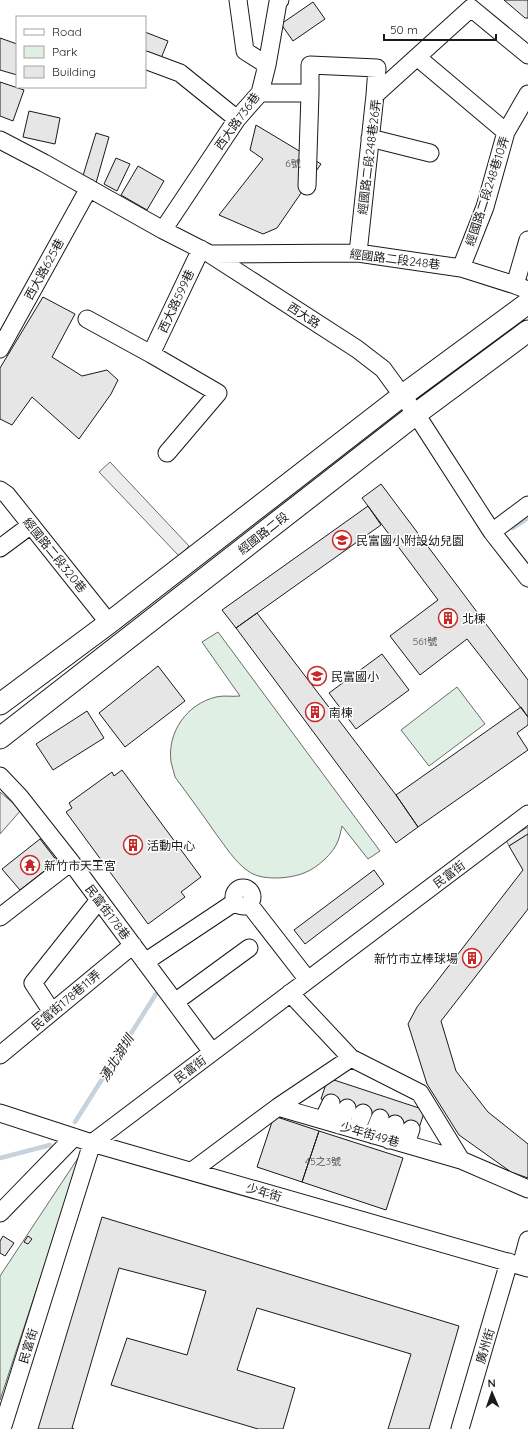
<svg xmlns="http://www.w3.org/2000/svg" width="528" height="1429" viewBox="0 0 528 1429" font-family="Quicksand,'Noto Sans TC',sans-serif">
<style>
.green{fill:#e0efe3;stroke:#6a6a6a}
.parking{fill:#ededed;stroke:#6a6a6a}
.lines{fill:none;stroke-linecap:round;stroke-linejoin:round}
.stream{stroke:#c6d2dc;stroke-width:4.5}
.building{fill:#e6e6e6;stroke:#1a1a1a}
.minor-casing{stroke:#1a1a1a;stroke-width:19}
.major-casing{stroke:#1a1a1a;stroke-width:23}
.minor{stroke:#fff;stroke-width:17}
.major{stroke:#fff;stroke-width:21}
.labels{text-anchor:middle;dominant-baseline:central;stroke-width:3;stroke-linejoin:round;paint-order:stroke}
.number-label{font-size:10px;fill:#4d4d4d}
.street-label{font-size:12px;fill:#1a1a1a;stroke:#fff}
.poi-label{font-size:12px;fill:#1a1a1a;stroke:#fff;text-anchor:start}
.water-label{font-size:13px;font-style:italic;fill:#1a1a1a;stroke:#fff}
</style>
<rect width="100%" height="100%" fill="#fff"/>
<path class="green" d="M 218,632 L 380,851 L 368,859 L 342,826 C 341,830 340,836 338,841 C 333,854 317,868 304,873 C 289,879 261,881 248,871 C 234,861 226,847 216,834 C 203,815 189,796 175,777 C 174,772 172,767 171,762 C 167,732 187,704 216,697 C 224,695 232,697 240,696 L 202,642 Z
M 457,687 L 485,724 L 429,766 L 401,730 Z
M 82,1152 L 0,1400 L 0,1276 Z"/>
<path class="parking" d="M 110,462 L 189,546 L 179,556 L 99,472 Z
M 0,792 L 21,810 L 0,834 Z
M 528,827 L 528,834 L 509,846 L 506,840 Z"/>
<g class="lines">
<path class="stream" d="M 513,528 L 528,518
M 75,1122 L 156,994
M 0,1158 L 50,1145"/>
</g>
<path class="building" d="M 504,0 L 528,0 L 528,18 L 525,18 Z
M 313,2 L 325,19 L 293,41 L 281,24 Z
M 145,32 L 168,41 L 160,61 L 145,55 Z
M 0,38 L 17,44 L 17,75 L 0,70 Z
M 0,82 L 24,90 L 13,121 L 0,116 Z
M 29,111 L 60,118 L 55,144 L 23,137 Z
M 256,125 L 321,164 L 277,228 L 263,234 L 219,215 L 263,159 L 250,150 Z
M 96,133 L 109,137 L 96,183 L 82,179 Z
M 116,158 L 130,164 L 117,191 L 104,184 Z
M 138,166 L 164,181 L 147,210 L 121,195 Z
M 43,297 L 75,314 L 52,357 L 82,376 L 107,370 L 118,380 L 111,394 L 79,439 L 32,397 L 12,425 L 0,419 L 0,368 Z
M 381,484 L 528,680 L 528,717 L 467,639 L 420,675 L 390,636 L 438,600 L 362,498 Z
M 368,506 L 381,525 L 236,628 L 222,610 Z
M 257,613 L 396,795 L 418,827 L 396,843 L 236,628 Z
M 382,654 L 409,690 L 356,729 L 329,693 Z
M 158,666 L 185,701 L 125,747 L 99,713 Z
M 521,707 L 528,717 L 528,725 L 517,733 L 528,750 L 418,827 L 396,795 Z
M 87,711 L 104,738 L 53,770 L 36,744 Z
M 122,770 L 201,877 L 181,892 L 185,897 L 148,924 L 66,812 L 72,808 L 69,803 L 112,772 L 114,776 Z
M 528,834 L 528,909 L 441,1021 L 456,1071 L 488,1112 L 528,1144 L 528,1178 L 511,1172 L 459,1135 L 427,1084 L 408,1024 L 417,1007 L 523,870 L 509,846 Z
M 40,839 L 57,861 L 20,890 L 2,869 Z
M 374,870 L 384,884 L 305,944 L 294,930 Z
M 328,1078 L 425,1110 L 418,1131 L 321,1099 Z
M 274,1116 L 319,1131 L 302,1182 L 257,1167 Z
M 319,1131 L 403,1158 L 386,1210 L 302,1182 Z
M 102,1217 L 459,1326 L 429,1429 L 388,1429 L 411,1354 L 257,1308 L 237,1370 L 295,1388 L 283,1429 L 258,1429 L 111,1385 L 127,1338 L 187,1355 L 206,1291 L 119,1268 L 72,1428 L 74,1429 L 38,1429 Z
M 3,1236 L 14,1243 L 5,1256 L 0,1253 L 0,1241 Z
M 28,1236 L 32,1239 L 28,1244 L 24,1242 Z"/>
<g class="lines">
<g class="minor-casing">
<path id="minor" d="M 238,0 L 245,51 L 267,65
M 417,57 L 506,132
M 145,60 L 180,73 L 237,119
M 260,93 L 310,93 L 307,186
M 310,93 L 310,65 L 377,68 L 375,95
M 370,138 L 430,153
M 0,140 L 44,163 L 163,230 L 210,254 L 357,349 L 383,369 L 416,414 L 492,532 L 528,578
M 163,230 L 237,119 L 260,93 L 267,65 L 278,2 L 280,0
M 358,253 L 375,95 L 471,8 L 528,55
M 210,254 L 358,253 L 461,268 L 515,285 L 528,290
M 461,268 L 485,207 L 506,132 L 528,94
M 515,285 L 528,240
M 87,319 L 151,354 L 218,393 L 167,453
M 0,349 L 89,188
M 151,354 L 201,249
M 0,490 L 7,495 L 109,623
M 492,532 L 528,505
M 0,548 L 31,525
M 0,776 L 19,796 L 71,862 L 212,1052
M234 897a9 9 0 1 1 18 0a9 9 0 1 1-18 0Z
M 249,904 L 308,980
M 0,917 L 71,862
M 145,962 L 235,902
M 290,993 L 351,1058 L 420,1093 L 461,1160 L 528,1189
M 175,1002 L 249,948
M 52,1012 L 33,983 L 99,900
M 0,1055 L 133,945
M 278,1107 L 351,1058
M 0,1113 L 92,1143 L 528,1268
M 323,1120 L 331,1103
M 339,1125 L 347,1108
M 356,1130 L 363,1113
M 373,1135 L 380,1118
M 389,1140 L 395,1124
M 406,1144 L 411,1129
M 192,1171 L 278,1107 L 461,1160
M 0,1213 L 74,1137
M 521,1266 L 528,1240
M 2,1429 L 92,1143 L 528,814
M 460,1429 L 509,1262"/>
</g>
<g class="major-casing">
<path id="major" d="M 0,704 L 109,623 L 403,395 L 528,303
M 0,738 L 416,414 L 528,331"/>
</g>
<use href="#minor" class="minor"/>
<use href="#major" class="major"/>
</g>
<defs>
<g id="school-ring" transform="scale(1)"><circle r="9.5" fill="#fff" stroke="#c62828" stroke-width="1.5"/><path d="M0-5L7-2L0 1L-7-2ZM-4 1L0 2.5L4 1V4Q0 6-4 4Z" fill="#c62828"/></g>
<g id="building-ring" transform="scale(1)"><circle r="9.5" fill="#fff" stroke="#c62828" stroke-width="1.5"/><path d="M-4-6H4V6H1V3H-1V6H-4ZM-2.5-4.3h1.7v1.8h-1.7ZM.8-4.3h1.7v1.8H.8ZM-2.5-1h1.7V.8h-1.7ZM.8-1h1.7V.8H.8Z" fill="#c62828"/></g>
<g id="temple-ring" transform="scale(1)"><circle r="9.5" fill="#fff" stroke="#c62828" stroke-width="1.5"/><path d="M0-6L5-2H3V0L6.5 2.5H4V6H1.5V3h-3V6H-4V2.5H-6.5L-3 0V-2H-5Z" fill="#c62828"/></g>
</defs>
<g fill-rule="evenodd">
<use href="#school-ring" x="342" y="540"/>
<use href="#building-ring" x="448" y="618"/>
<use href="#school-ring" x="317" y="676"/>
<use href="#building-ring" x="315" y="712"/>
<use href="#building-ring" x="133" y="845"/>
<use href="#temple-ring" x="30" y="865"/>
<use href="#building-ring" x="472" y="958"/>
</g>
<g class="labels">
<g class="number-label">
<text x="293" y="163">6號</text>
<text x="425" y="641">561號</text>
<text x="323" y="1161">45之3號</text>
</g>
<g class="street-label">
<text transform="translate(237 121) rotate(-54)">西大路736巷</text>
<text transform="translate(369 157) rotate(-83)">經國路二段248巷26弄</text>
<text transform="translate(487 191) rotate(-72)">經國路二段248巷10弄</text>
<text transform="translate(395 259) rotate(7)">經國路二段248巷</text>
<text transform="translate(44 269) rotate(-61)">西大路625巷</text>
<text transform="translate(176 301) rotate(-65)">西大路599巷</text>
<text transform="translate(304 315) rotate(33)">西大路</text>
<text transform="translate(263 533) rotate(-38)">經國路二段</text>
<text transform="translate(55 555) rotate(51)">經國路二段320巷</text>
<text transform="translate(449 874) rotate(-37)">民富街</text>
<text transform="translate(108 912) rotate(53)">民富街178巷</text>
<text transform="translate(66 1000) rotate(-40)">民富街178巷11弄</text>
<text transform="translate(190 1069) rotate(-37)">民富街</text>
<text transform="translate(370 1134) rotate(16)">少年街49巷</text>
<text transform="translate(264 1192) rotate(16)">少年街</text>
<text transform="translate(28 1346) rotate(-73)">民富街</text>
<text transform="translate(485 1346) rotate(-73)">廣州街</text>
</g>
<g class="poi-label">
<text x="356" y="540">民富國小附設幼兒園</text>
<text x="462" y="618">北棟</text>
<text x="331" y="676">民富國小</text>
<text x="329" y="712">南棟</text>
<text x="147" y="845">活動中心</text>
<text x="44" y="865">新竹市天王宮</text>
<text x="458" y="958" text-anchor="end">新竹市立棒球場</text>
</g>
<g class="water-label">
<text transform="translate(116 1058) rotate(-58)">湧北湖圳</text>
</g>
</g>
<rect x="16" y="16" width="130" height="72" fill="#ffffff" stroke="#a3a3a3"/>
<rect x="24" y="29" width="20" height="6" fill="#ffffff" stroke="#a3a3a3"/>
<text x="52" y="36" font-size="12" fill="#1a1a1a">Road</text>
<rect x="24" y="46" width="20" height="12" fill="#e0efe3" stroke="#a3a3a3"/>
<text x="52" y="56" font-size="12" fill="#1a1a1a">Park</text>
<rect x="24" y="66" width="20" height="12" fill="#e6e6e6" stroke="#a3a3a3"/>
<text x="52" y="76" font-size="12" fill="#1a1a1a">Building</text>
<g transform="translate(492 1393) rotate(358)" stroke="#ffffff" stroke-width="3" paint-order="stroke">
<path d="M0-3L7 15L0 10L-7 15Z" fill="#1a1a1a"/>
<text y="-6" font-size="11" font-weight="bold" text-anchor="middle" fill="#1a1a1a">N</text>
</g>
<path d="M384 34v6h112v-6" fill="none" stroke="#1a1a1a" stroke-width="2"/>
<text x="390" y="34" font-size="12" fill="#1a1a1a" stroke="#ffffff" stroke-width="3" paint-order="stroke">50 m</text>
</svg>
